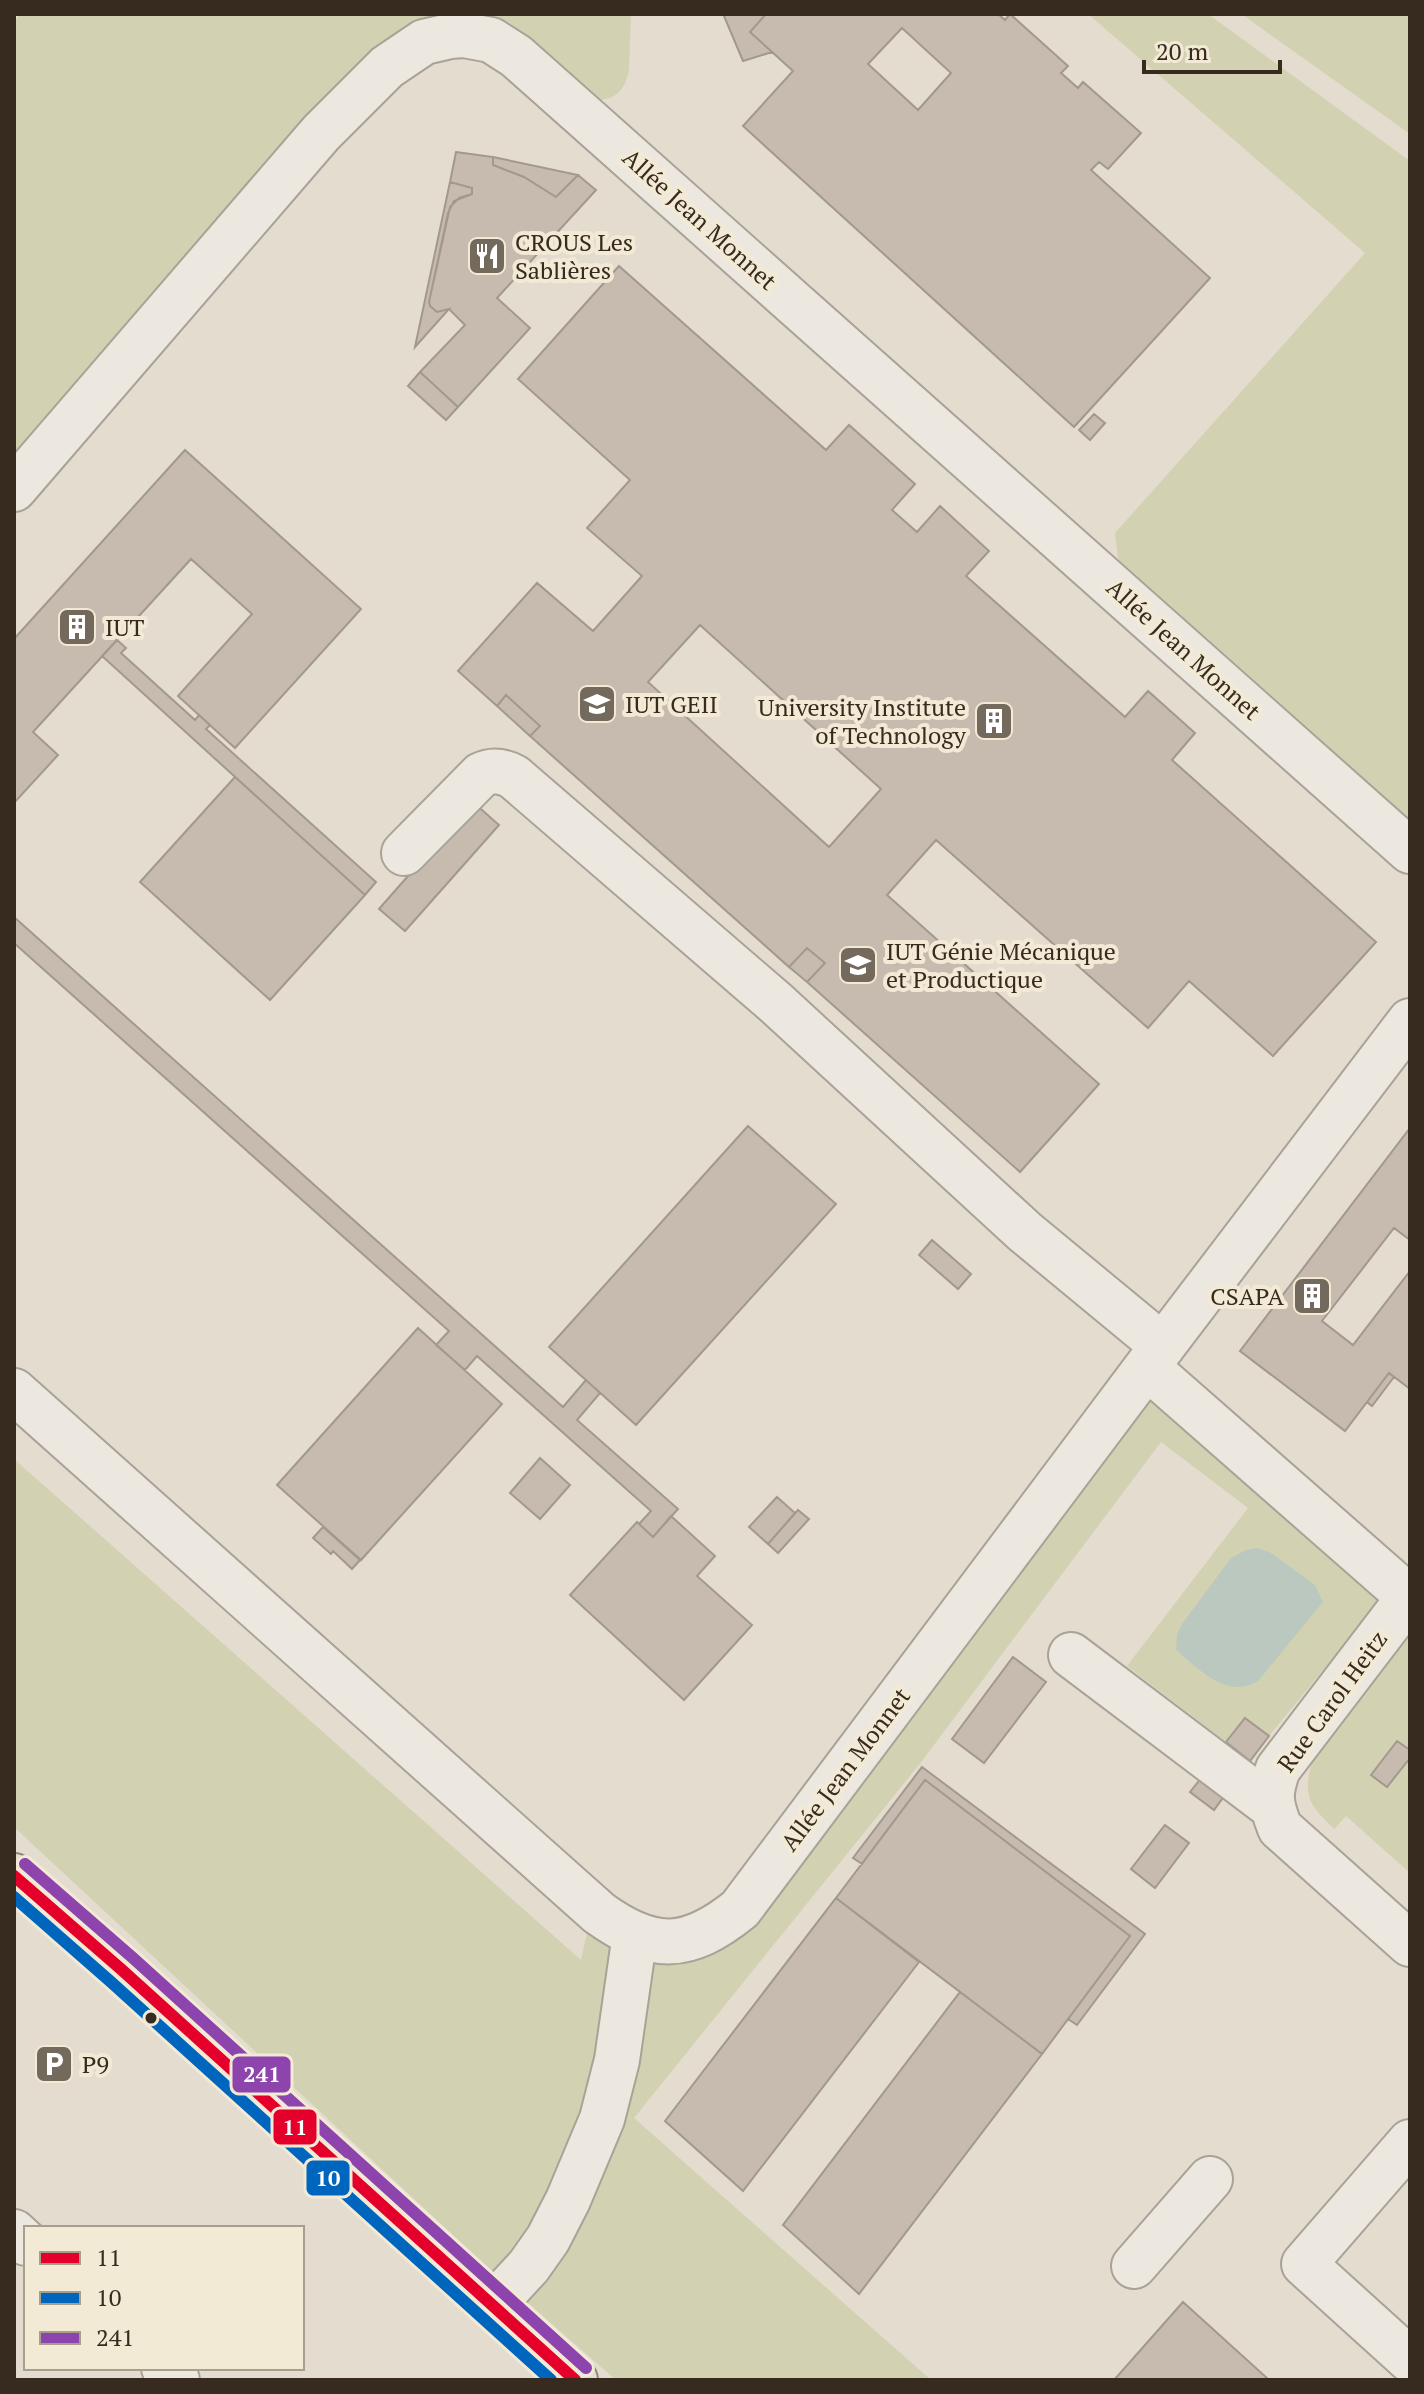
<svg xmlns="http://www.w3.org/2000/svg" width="1424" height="2394" viewBox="0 0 1424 2394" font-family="'PT Serif',serif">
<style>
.green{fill:#d2d2b2}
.water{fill:#bac8bf}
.building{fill:#c7bbb0;stroke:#a3988e;stroke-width:2;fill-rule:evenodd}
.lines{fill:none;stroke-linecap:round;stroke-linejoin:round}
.minor-casing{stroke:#a9a297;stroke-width:48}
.major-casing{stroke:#8e877e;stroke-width:48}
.minor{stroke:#ece8e0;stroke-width:44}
.major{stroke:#e3ddd2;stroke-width:44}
.bus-1-casing{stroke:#f3ead6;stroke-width:18}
.bus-2-casing{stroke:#f3ead6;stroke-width:18}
.bus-3-casing{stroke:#f3ead6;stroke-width:18}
.bus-1{stroke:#e4002b;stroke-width:12}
.bus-2{stroke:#0065bd;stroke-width:12}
.bus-3{stroke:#8e44ad;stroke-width:12}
.bus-dot{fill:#372b20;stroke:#f3ead6;stroke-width:3}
.labels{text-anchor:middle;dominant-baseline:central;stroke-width:8;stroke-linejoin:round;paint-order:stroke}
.street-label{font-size:24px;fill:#372b20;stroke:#f3ead6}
.poi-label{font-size:24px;fill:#372b20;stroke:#f3ead6;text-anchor:start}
.line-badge{stroke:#f3ead6;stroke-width:3}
.badge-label{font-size:22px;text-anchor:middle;font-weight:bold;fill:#fff}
</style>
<rect width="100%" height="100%" fill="#e3dccf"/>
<path class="green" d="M 20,14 L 631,14 L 629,70 C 625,90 616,100 596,100 L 494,22 L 312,124 L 14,454 L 14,22 Z
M 1088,14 L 1208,14 L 1410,161 L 1410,823 L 1118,559 L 1115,533 L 1365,253 Z
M 1242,14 L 1410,14 L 1410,134 L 1258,26 Z
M 1150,1395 L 1382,1598 L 1269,1736 L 1245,1718 L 1226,1742 L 1127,1666 L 1248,1508 L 1161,1442 L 922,1761 L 634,2118 L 931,2380 L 616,2380 L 498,2277 L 14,1827 L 14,1459 L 581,1960 L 589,1924 L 667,1961 Z
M 1410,1629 L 1410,1873 L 1346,1816 L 1334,1829 C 1308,1803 1303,1797 1312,1761 Z"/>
<path class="water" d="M 1258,1548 L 1271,1553 L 1315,1585 L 1323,1602 L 1258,1681 C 1227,1700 1199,1669 1176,1650 L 1177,1634 L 1182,1624 L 1231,1558 L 1246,1550 Z"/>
<path class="building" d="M 725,14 L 766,14 L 750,32 L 772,52 L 743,61 L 724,16 Z
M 766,14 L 998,14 L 1005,20 L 1010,14 L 1068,66 L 1061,73 L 1078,88 L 1083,82 L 1141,133 L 1108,169 L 1099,162 L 1091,170 L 1210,278 L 1074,427 L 743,126 L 793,71 L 750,32 ZM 902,28 L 951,73 L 918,110 L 868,64 Z
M 456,152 L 493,157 L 493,165 L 524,177 L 556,197 L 578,175 L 596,190 L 497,298 L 530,328 L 458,407 L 420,372 L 465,325 L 449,309 L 437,312 L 430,306 L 429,302 L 450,207 L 459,198 L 472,194 L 472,188 L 450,182 Z
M 493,157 L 578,175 L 556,197 L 524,177 L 493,165 Z
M 450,182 L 472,188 L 472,194 L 454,201 L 448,213 L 429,302 L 430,306 L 437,312 L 449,309 L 415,347 Z
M 619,266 L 826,450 L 849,425 L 915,484 L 892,510 L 917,532 L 940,506 L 989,551 L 966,576 L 1125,717 L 1148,691 L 1195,733 L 1172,760 L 1376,942 L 1273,1056 L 1189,981 L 1148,1028 L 936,840 L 887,895 L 1099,1084 L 1020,1172 L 807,982 L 825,963 L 807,948 L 789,967 L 530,736 L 540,726 L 506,695 L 497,706 L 458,671 L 537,583 L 593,631 L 642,576 L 587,528 L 630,480 L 518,379 ZM 700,625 L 881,789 L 829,847 L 648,682 Z
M 420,372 L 458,407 L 446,420 L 408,386 Z
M 1094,414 L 1105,423 L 1090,440 L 1079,430 Z
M 185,450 L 361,609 L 235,748 L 178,696 L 252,614 L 191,559 L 33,732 L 58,755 L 14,803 L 14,639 Z
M 117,640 L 126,648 L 121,653 L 195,720 L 199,715 L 210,725 L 206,729 L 376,882 L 365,895 L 102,656 Z
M 506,695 L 540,726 L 530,736 L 497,706 Z
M 235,777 L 365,895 L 270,1000 L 140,882 Z
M 473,802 L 499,825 L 405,931 L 379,909 Z
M 14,917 L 563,1407 L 586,1380 L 600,1393 L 577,1420 L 678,1509 L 653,1537 L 639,1524 L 651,1511 L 477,1356 L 465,1370 L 436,1345 L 449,1331 L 14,943 Z
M 807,948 L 825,963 L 807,982 L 789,967 Z
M 748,1126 L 836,1204 L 636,1425 L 549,1347 Z
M 1410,1128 L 1410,1240 L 1394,1228 L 1322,1321 L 1353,1345 L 1410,1271 L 1410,1389 L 1389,1373 L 1345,1431 L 1240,1351 Z
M 932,1240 L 971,1274 L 958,1289 L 919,1255 Z
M 418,1328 L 502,1404 L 361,1560 L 277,1485 Z
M 1389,1373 L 1394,1377 L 1372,1406 L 1367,1402 Z
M 540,1458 L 570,1485 L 540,1519 L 510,1493 Z
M 777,1497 L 795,1513 L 768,1544 L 749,1527 Z
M 798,1510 L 809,1519 L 778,1553 L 768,1544 Z
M 671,1516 L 715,1556 L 697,1576 L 752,1625 L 684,1700 L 570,1595 L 637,1522 L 653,1537 Z
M 323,1527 L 360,1560 L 352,1569 L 333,1551 L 331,1554 L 313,1538 Z
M 1013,1657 L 1046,1682 L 984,1763 L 952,1739 Z
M 1245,1718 L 1269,1736 L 1250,1761 L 1226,1742 Z
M 1397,1741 L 1410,1750 L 1410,1758 L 1387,1787 L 1371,1775 Z
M 922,1767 L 1145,1934 L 1077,2025 L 1068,2019 L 1130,1936 L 925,1780 L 862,1864 L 853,1858 Z
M 1202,1777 L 1225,1795 L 1214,1810 L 1190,1792 Z
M 925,1780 L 1130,1936 L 1042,2054 L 836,1898 Z
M 1165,1825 L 1189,1843 L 1155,1888 L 1131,1869 Z
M 836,1898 L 919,1962 L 743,2191 L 665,2121 Z
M 960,1992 L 1042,2054 L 859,2294 L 783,2225 Z
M 1183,2302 L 1268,2379 L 1114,2380 Z"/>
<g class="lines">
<g class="minor-casing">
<path id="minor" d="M 14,489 L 321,133 L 387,67 L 424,42 L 450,36 L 464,35 L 491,40 L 516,56 L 1410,851
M 404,853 L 481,775 C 493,769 503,771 514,777 L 776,1003 L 1025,1232 L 1163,1346
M 1147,1367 L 1409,1597
M 14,1391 L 599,1913 C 653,1952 688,1951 740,1909 L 1155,1356 L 1410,1021
M 1410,1596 L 1278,1769 C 1269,1794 1270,1803 1280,1828 L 1410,1944
M 1071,1655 L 1271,1806
M 1410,2142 L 1304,2264 L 1410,2360
M 14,2232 L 26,2243
M 1134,2266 L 1210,2179
M 492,2306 L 529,2266 L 548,2239 L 568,2200 L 602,2119 L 617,2060 L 635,1934
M 164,2368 L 177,2380"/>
</g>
<g class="major-casing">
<path id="major" d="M 14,1876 L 122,1970 L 575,2380"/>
</g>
<use href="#minor" class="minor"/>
<use href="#major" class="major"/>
<g class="bus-1-casing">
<path id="bus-1" d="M 14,1876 L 122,1970 L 575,2380"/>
</g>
<g class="bus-2-casing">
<path id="bus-2" d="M 14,1897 L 111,1982 L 551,2380"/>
</g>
<g class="bus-3-casing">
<path id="bus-3" d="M 25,1864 L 133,1958 L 586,2368"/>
</g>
<use href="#bus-1" class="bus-1"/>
<use href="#bus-2" class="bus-2"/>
<use href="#bus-3" class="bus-3"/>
</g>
<defs>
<g id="restaurant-square" transform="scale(2)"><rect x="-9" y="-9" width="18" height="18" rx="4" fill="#73695d" stroke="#f3ead6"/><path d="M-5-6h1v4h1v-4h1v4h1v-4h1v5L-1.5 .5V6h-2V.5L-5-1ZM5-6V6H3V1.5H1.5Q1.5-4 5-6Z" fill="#fff"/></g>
<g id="building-square" transform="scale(2)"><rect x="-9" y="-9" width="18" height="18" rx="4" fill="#73695d" stroke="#f3ead6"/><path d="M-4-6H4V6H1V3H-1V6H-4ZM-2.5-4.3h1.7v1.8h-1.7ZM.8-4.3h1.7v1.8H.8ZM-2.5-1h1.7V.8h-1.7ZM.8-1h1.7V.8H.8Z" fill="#fff"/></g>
<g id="university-square" transform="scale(2)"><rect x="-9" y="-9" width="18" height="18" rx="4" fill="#73695d" stroke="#f3ead6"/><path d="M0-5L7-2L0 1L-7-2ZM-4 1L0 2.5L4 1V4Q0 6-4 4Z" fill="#fff"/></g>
<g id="parking-square" transform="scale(2)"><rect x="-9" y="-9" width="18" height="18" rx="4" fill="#73695d" stroke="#f3ead6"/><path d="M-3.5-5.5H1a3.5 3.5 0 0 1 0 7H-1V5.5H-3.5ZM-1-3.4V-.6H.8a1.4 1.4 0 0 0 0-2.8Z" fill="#fff"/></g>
</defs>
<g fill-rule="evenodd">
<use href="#restaurant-square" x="487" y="256"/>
<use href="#building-square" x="77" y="627"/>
<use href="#university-square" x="597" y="704"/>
<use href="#building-square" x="994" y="721"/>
<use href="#university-square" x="858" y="965"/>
<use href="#building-square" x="1312" y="1296"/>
<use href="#parking-square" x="54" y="2064"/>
</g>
<circle class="bus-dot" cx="151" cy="2018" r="7"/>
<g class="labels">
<g class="street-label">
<text transform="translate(700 219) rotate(42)">Allée Jean Monnet</text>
<text transform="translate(1184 649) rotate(42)">Allée Jean Monnet</text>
<text transform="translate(1332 1701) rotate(-54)">Rue Carol Heitz</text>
<text transform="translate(845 1769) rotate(-53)">Allée Jean Monnet</text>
</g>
<g class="poi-label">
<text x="515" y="242">CROUS Les<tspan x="515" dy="28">Sablières</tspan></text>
<text x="105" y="627">IUT</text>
<text x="625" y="704">IUT GEII</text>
<text x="966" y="707" text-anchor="end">University Institute<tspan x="966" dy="28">of Technology</tspan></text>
<text x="886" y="951">IUT Génie Mécanique<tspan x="886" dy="28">et Productique</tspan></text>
<text x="1284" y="1296" text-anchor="end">CSAPA</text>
<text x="82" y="2064">P9</text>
</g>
</g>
<g class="line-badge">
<rect x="231" y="2055" width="61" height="39" rx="8" fill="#8e44ad"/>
<rect x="272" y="2108" width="46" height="38" rx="8" fill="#e4002b"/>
<rect x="305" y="2159" width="46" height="38" rx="8" fill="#0065bd"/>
</g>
<g class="badge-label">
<text x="262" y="2082">241</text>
<text x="295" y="2135">11</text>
<text x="328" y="2186">10</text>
</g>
<rect width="1424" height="2394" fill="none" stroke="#372b20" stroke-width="32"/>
<rect x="24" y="2226" width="280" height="144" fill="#f3ead6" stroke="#a89e8d" stroke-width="2"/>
<rect x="40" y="2252" width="40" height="12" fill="#e4002b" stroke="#a89e8d" stroke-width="2"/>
<text x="96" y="2266" font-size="24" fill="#372b20">11</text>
<rect x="40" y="2292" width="40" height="12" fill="#0065bd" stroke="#a89e8d" stroke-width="2"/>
<text x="96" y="2306" font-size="24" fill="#372b20">10</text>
<rect x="40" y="2332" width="40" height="12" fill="#8e44ad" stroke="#a89e8d" stroke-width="2"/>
<text x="96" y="2346" font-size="24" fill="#372b20">241</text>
<path d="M1144 60v12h136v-12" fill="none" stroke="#372b20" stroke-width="4"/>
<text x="1156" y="60" font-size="24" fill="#372b20" stroke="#f3ead6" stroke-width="6" paint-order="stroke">20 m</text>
</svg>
